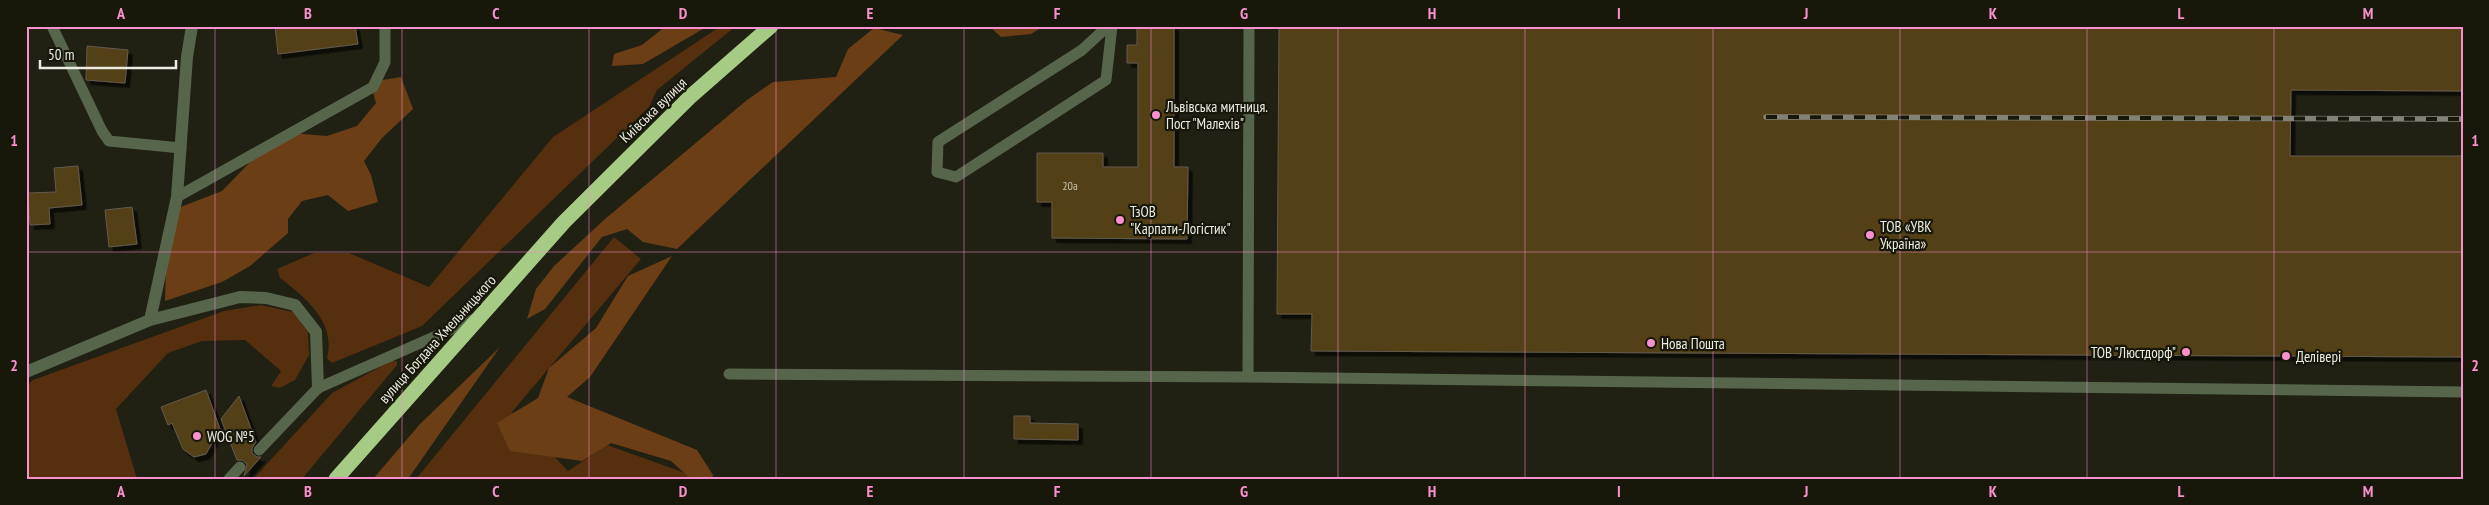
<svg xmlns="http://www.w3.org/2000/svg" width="2489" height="505" viewBox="0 0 2489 505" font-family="'PT Sans Narrow',sans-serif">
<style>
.green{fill:#552f0e}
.forest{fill:#6c3e16}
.building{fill:#533f17;stroke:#625b4d;filter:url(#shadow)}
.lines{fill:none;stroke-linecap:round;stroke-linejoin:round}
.lane{stroke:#57664a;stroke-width:11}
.street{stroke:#57664a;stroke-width:12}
.highway{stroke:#a6cb84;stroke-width:15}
.rail-casing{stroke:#828277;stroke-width:5.5}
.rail{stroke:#17170a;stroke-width:4;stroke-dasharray:11;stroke-linecap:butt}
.grid{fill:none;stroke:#f790cd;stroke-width:1;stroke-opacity:0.55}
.poi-dot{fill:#f790cd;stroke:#17170a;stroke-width:2}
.labels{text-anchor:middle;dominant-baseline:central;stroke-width:4.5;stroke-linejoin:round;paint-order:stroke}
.number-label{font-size:12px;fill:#c6c1b0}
.poi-label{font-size:15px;fill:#ecece3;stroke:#17170a;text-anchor:start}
.street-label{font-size:15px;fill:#ecece3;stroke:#17170a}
.neatline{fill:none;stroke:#f790cd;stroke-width:2}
.grid-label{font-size:16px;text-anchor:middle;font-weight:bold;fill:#f790cd}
</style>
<defs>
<filter id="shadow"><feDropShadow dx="4.5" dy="4.5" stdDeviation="0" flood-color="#0009"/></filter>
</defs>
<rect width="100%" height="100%" fill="#202013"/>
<path class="green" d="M 721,26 L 736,26 L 657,90 L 649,107 L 422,326 L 332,363 L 327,358 C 336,322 306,298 280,278 L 277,269 L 314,253 L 349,253 L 429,287 L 553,137 Z
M 614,237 L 641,259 L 512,412 L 568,471 L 607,445 L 688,474 L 688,479 L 416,479 Z
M 261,305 L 293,312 L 308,332 L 309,355 L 295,380 L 280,388 L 271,386 L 281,371 L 245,340 L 202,341 L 168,353 L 116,409 L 137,479 L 26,479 L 26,387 L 33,380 L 224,311 Z
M 391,361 L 397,361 L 397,365 L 302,479 L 253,479 L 332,393 Z"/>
<path class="forest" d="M 666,26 L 708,26 L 643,64 L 612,66 L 614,54 L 642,45 Z
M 989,26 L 1044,26 L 1031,34 L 1001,37 Z
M 874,28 L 903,35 L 677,249 L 643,242 L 627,229 L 602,237 L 545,309 L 527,319 L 536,289 L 554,266 L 605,219 L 747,100 L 773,82 L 836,77 L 848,49 Z
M 401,77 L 413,109 L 382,138 L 364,161 L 371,175 L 378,202 L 348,211 L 328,195 L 302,201 L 288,219 L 288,233 L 250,266 L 222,282 L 165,301 L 166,267 L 178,208 L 222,191 L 254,158 L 291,133 L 327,136 L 357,126 L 376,103 L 370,82 Z
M 672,256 L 590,377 L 567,397 L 697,450 L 713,475 L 712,479 L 691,479 L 671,461 L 611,443 L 582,461 L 510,451 L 497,423 L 538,398 L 549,368 L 596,328 L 628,276 Z
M 500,347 L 408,479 L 373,479 L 420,424 Z"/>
<path class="building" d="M 275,26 L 355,26 L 358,44 L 278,54 Z
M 1137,26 L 1174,26 L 1174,167 L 1188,167 L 1187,239 L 1052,238 L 1052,202 L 1037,202 L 1037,153 L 1103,153 L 1103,167 L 1138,167 L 1138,63 L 1127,63 L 1127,45 L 1137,45 Z
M 1279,26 L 2463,26 L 2463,91 L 2291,90 L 2290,156 L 2463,156 L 2463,357 L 1311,351 L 1312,314 L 1277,314 Z
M 87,46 L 128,50 L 125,83 L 86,80 Z
M 78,166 L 82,205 L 49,208 L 50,224 L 30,225 L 28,193 L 56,192 L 54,168 Z
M 132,207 L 137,244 L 109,247 L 105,210 Z
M 206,390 L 220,429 L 206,454 L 194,457 L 183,449 L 172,423 L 168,425 L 161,407 Z
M 239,396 L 256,442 L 252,448 L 252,453 L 257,457 L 261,457 L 244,476 L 247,464 L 242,460 L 237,460 L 221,419 Z
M 1014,416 L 1030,416 L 1030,423 L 1078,424 L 1078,440 L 1014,439 Z"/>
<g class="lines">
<path class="lane" d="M 52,26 L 102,131 L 109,141 L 181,148
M 1108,26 L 1082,50 L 938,142 L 937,172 L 956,177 L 1106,80 L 1112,26
M 177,197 L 373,87 L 385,62 L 385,26
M 729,374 L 1248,377 L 2463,392
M 1248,377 L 1249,26
M 259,450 L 318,388 L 477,318
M 229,479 L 240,467"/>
<path class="street" d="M 150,320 L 177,197 L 187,57 L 192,26
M 26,372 L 150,320 L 240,297 L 266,298 L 295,305 L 316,332 L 318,388"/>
<path class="highway" d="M 336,479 L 564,222 L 691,96 L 771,26"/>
<g class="rail-casing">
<path id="rail" d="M 1766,117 L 2463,119"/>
</g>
<use href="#rail" class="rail"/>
</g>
<path class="grid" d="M 215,26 L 215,479M 402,26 L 402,479M 589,26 L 589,479M 776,26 L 776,479M 964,26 L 964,479M 1151,26 L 1151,479M 1338,26 L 1338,479M 1525,26 L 1525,479M 1713,26 L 1713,479M 1900,26 L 1900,479M 2087,26 L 2087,479M 2274,26 L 2274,479M 26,252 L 2463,252"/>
<g class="poi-dot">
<circle cx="1156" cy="115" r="5"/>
<circle cx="1120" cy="220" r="5"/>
<circle cx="1870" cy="235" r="5"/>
<circle cx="1651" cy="343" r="5"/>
<circle cx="2186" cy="352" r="5"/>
<circle cx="2286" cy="356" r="5"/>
<circle cx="197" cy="436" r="5"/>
</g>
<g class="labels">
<g class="number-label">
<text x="1070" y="185">20а</text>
</g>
<g class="poi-label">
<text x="1166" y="106">Львівська митниця.<tspan x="1166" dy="17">Пост "Малехів"</tspan></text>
<text x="1130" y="211">ТзОВ<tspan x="1130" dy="17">"Карпати-Логістик"</tspan></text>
<text x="1880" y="226">ТОВ «УВК<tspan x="1880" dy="17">Україна»</tspan></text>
<text x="1661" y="343">Нова Пошта</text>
<text x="2176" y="352" text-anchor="end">ТОВ "Люстдорф"</text>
<text x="2296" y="356">Делівері</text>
<text x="207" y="436">WOG №5</text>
</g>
<g class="street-label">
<text transform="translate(653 110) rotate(-44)">Київська вулиця</text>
<text transform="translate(437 339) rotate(-48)">вулиця Богдана Хмельницького</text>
</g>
</g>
<rect width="2489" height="505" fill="none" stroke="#17170a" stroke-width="55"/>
<path d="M40 60v8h136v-8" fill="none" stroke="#ecece3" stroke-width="2.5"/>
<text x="48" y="60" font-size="15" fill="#ecece3" stroke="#17170a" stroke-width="4" paint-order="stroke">50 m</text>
<rect x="28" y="28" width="2434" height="450" class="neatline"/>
<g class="grid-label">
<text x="121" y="19">A</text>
<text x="308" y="19">B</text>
<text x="496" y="19">C</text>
<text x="683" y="19">D</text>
<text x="870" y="19">E</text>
<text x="1057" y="19">F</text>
<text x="1244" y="19">G</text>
<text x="1432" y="19">H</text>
<text x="1619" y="19">I</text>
<text x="1806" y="19">J</text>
<text x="1993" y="19">K</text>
<text x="2181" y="19">L</text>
<text x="2368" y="19">M</text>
<text x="14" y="146">1</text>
<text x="2475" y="146">1</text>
<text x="14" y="371">2</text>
<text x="2475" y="371">2</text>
<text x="121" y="497">A</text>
<text x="308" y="497">B</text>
<text x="496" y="497">C</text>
<text x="683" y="497">D</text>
<text x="870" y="497">E</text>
<text x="1057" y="497">F</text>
<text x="1244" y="497">G</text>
<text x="1432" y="497">H</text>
<text x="1619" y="497">I</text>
<text x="1806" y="497">J</text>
<text x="1993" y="497">K</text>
<text x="2181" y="497">L</text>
<text x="2368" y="497">M</text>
</g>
</svg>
